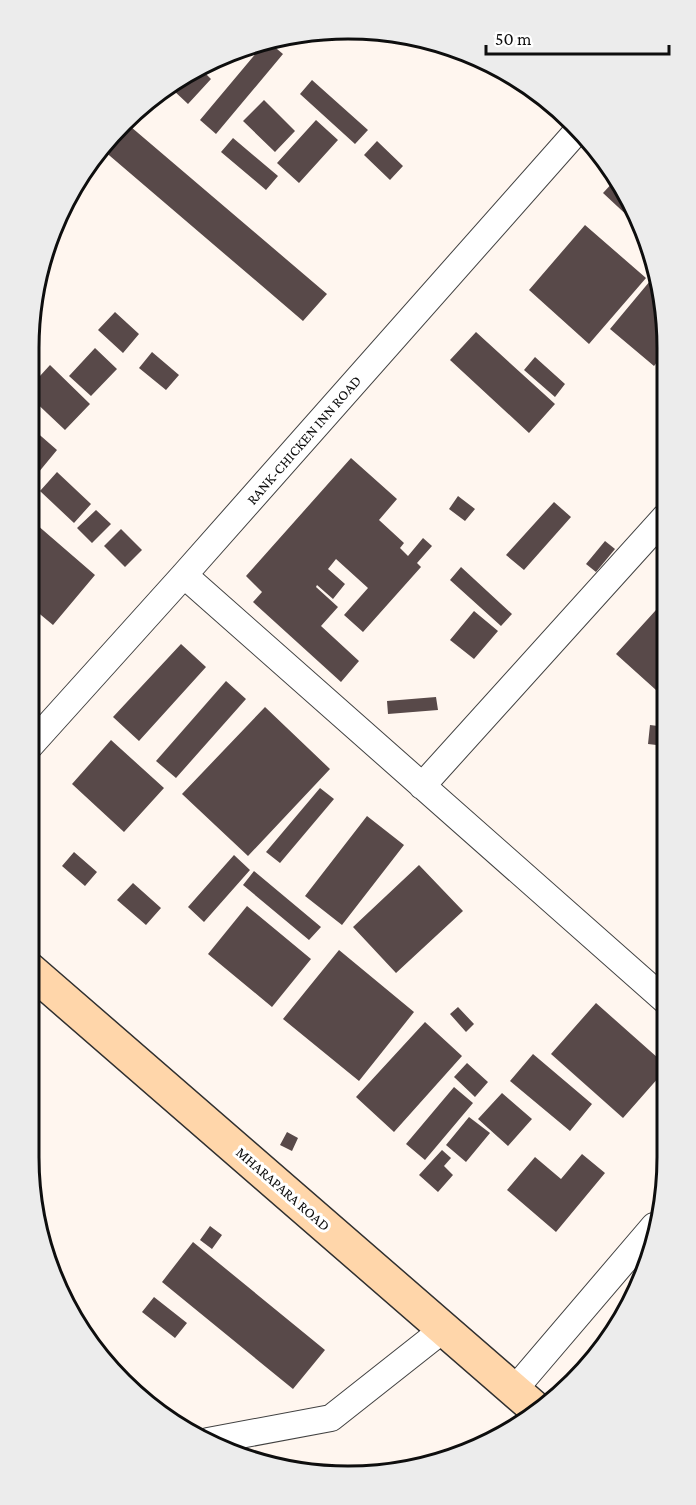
<svg xmlns="http://www.w3.org/2000/svg" width="696" height="1505" viewBox="0 0 696 1505" font-family="'Crimson Pro',serif">
<style>
.building{fill:#584949}
.lines{fill:none;stroke-linecap:round;stroke-linejoin:round}
.minor-casing{stroke:#414141;stroke-width:28}
.secondary-casing{stroke:#303030;stroke-width:36}
.minor{stroke:#fff;stroke-width:26}
.secondary{stroke:#ffd6aa;stroke-width:33}
.labels{text-anchor:middle;dominant-baseline:central;stroke-width:6;stroke-linejoin:round;paint-order:stroke}
.street-label{font-size:15px;fill:#0e0e0e;stroke:#fff}
.rim{fill:none;stroke:#0e0e0e;stroke-width:3}
</style>
<rect width="100%" height="100%" fill="#fff6ef"/>
<path class="building" d="M 271,44 L 283,54 L 216,134 L 200,120 L 263,45 Z
M 201,69 L 211,79 L 188,104 L 172,89 Z
M 312,80 L 368,130 L 355,144 L 300,94 Z
M 264,100 L 295,131 L 275,152 L 243,121 Z
M 316,120 L 338,140 L 299,183 L 277,163 Z
M 124,121 L 327,294 L 303,321 L 103,150 Z
M 233,138 L 278,176 L 266,190 L 221,152 Z
M 377,141 L 403,166 L 390,180 L 364,155 Z
M 616,179 L 637,215 L 632,220 L 603,193 Z
M 585,225 L 646,278 L 589,344 L 529,290 Z
M 655,275 L 665,306 L 665,352 L 654,366 L 610,329 Z
M 115,312 L 139,334 L 123,353 L 98,330 Z
M 476,332 L 555,404 L 529,433 L 450,360 Z
M 95,348 L 117,369 L 91,396 L 69,376 Z
M 152,352 L 179,375 L 166,390 L 139,368 Z
M 535,357 L 565,384 L 555,397 L 524,370 Z
M 29,360 L 37,370 L 29,378 Z
M 50,365 L 90,404 L 65,430 L 29,396 L 29,388 Z
M 34,430 L 57,450 L 38,473 L 29,465 L 29,436 Z
M 351,458 L 397,499 L 379,520 L 404,543 L 400,548 L 408,556 L 423,538 L 432,546 L 417,563 L 421,567 L 363,632 L 344,615 L 368,588 L 336,559 L 328,569 L 345,584 L 333,599 L 317,585 L 316,587 L 338,607 L 321,626 L 359,661 L 341,682 L 253,602 L 262,592 L 246,576 Z
M 57,472 L 91,504 L 74,523 L 40,491 Z
M 458,496 L 475,509 L 465,521 L 449,509 Z
M 554,502 L 571,517 L 524,570 L 506,555 Z
M 96,510 L 111,524 L 92,543 L 77,528 Z
M 29,518 L 95,575 L 53,625 L 29,605 Z
M 121,529 L 142,550 L 125,567 L 104,546 Z
M 605,541 L 615,549 L 596,572 L 586,564 Z
M 461,567 L 512,614 L 501,626 L 450,580 Z
M 666,599 L 666,699 L 616,654 Z
M 474,611 L 498,631 L 474,659 L 450,640 Z
M 181,644 L 206,667 L 139,741 L 113,717 Z
M 226,681 L 246,699 L 176,778 L 156,761 Z
M 436,697 L 438,710 L 388,714 L 387,701 Z
M 265,707 L 330,769 L 248,856 L 182,794 Z
M 650,725 L 666,727 L 665,746 L 648,744 Z
M 111,740 L 164,788 L 124,832 L 72,784 Z
M 320,788 L 334,799 L 280,863 L 266,852 Z
M 367,816 L 404,845 L 342,925 L 305,896 Z
M 74,852 L 97,872 L 85,886 L 62,866 Z
M 234,855 L 250,870 L 204,922 L 188,907 Z
M 419,865 L 463,911 L 396,973 L 353,927 Z
M 254,871 L 321,927 L 309,940 L 243,885 Z
M 133,883 L 161,908 L 146,925 L 117,900 Z
M 247,906 L 311,959 L 272,1007 L 208,954 Z
M 339,950 L 414,1012 L 359,1081 L 283,1019 Z
M 596,1003 L 667,1066 L 667,1068 L 623,1118 L 551,1054 Z
M 458,1007 L 474,1024 L 466,1032 L 450,1014 Z
M 425,1022 L 462,1056 L 394,1132 L 356,1097 Z
M 533,1054 L 592,1104 L 570,1131 L 510,1081 Z
M 467,1063 L 488,1082 L 475,1097 L 454,1077 Z
M 454,1087 L 473,1103 L 425,1160 L 406,1144 Z
M 502,1093 L 532,1119 L 508,1146 L 478,1119 Z
M 469,1117 L 490,1133 L 466,1162 L 446,1145 Z
M 287,1132 L 298,1138 L 292,1151 L 280,1145 Z
M 442,1150 L 451,1158 L 444,1166 L 453,1175 L 438,1192 L 419,1175 Z
M 582,1154 L 605,1173 L 556,1232 L 507,1190 L 535,1157 L 561,1179 Z
M 210,1226 L 222,1235 L 212,1249 L 200,1240 Z
M 193,1242 L 325,1350 L 293,1389 L 162,1282 Z
M 154,1297 L 187,1323 L 175,1338 L 142,1312 Z"/>
<g class="lines">
<g class="minor-casing">
<path id="minor" d="M 184,575 L 667,1002
M 29,747 L 184,575 L 578,130
M 422,786 L 665,517
M 514,1390 L 654,1226
M 208,1441 L 331,1418 L 445,1328"/>
</g>
<g class="secondary-casing">
<path id="secondary" d="M 29,969 L 537,1410"/>
</g>
<use href="#minor" class="minor"/>
<use href="#secondary" class="secondary"/>
</g>
<g class="labels">
<g class="street-label">
<text transform="translate(304 440) rotate(-49)">RANK-CHICKEN INN ROAD</text>
<text transform="translate(283 1189) rotate(41)">MHARAPARA ROAD</text>
</g>
</g>
<path d="M0 0H696V1505H0ZM348 39H348A309 309 0 0 1 657 348V1157A309 309 0 0 1 348 1466H348A309 309 0 0 1 39 1157V348A309 309 0 0 1 348 39Z" fill="#ececec" fill-rule="evenodd"/>
<path class="rim" d="M348 39H348A309 309 0 0 1 657 348V1157A309 309 0 0 1 348 1466H348A309 309 0 0 1 39 1157V348A309 309 0 0 1 348 39Z"/>
<path d="M486 45v9h183v-9" fill="none" stroke="#0e0e0e" stroke-width="3"/>
<text x="495" y="45" font-size="18" fill="#0e0e0e" stroke="#ffffff" stroke-width="4.5" paint-order="stroke">50 m</text>
</svg>
